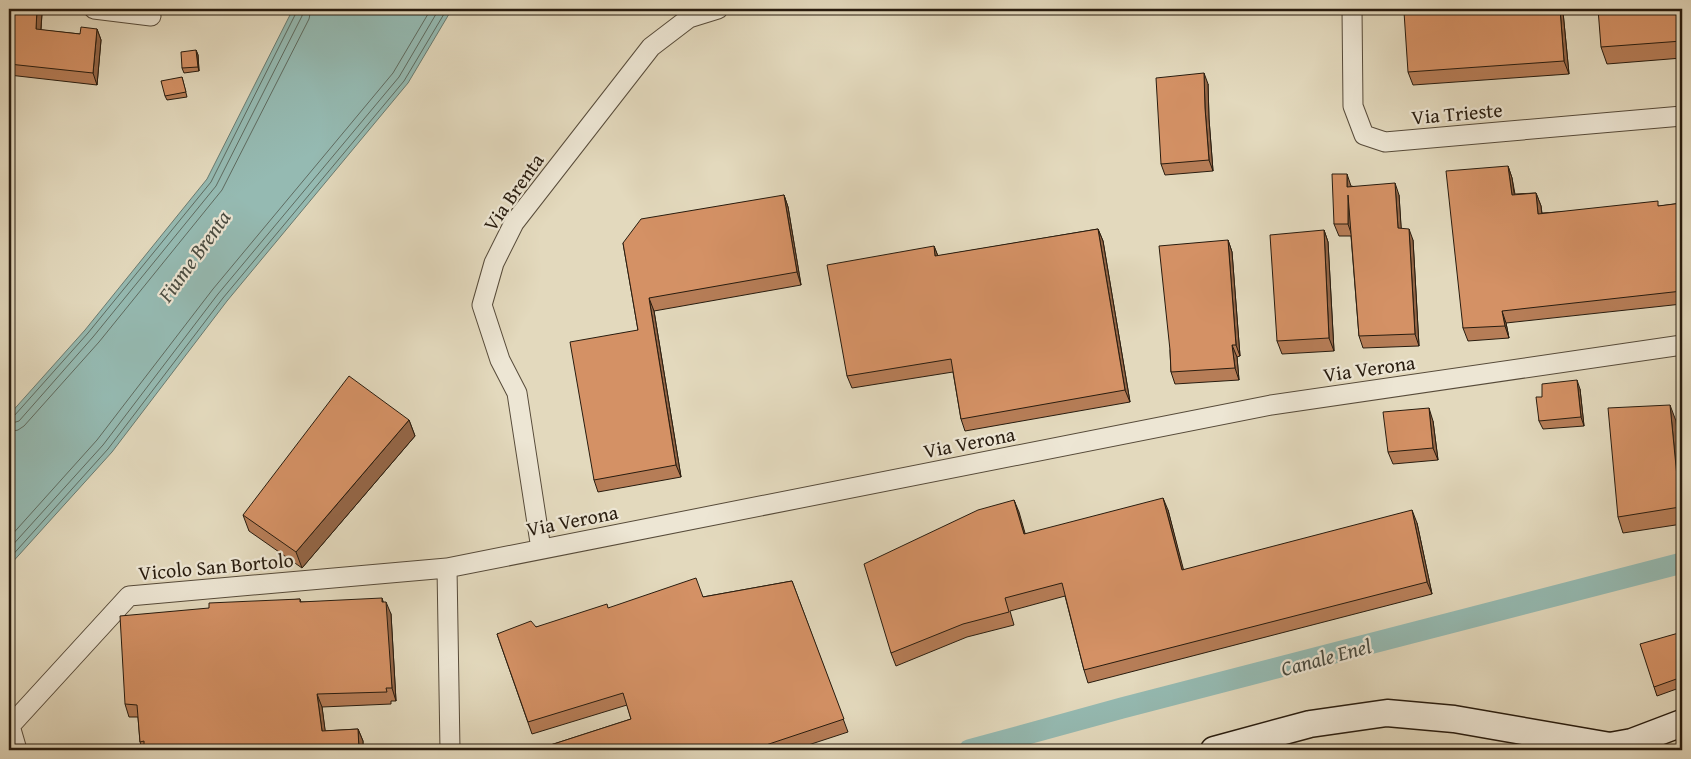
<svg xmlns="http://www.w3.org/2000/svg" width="1691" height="759" viewBox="0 0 1691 759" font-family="'Gentium Book Plus',serif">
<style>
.water{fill:#95bab2;stroke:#697b71}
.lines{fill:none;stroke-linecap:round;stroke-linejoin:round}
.shore{stroke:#5e6b60;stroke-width:1}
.canal{stroke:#95bab2;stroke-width:21}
.street-casing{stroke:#574b3a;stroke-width:21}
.secondary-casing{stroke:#281c0f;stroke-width:29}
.street{stroke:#ede6d4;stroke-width:19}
.secondary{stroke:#ede6d4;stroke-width:26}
.wall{fill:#b67d57;stroke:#281c0f}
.shaded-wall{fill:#946647;stroke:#281c0f}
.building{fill:#d49165;stroke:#281c0f}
.labels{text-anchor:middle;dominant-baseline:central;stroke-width:4.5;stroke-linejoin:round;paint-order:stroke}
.street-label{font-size:20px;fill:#281c0f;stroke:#ede6d4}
.water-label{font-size:21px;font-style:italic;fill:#494b40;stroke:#ede6d4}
</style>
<rect width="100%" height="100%" fill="#e3d9bd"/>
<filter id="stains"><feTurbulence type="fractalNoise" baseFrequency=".004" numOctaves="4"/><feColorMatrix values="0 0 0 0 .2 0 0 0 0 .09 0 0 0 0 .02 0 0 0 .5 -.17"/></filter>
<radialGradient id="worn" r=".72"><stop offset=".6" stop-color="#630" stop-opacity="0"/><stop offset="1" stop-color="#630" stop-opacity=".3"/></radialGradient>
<path class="water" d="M 293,9 L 452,9 L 408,83 L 227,301 L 112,452 L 9,566 L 9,415 L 85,330 L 207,179 Z"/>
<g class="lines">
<path class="shore" d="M 9,418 L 14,416 L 88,333 L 211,182 L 296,13 L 297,9
M 9,424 L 19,421 L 93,337 L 216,186 L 302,16 L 303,9
M 9,432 L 18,430 L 24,426 L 99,342 L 222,190 L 309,19 L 311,9
M 9,538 L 97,440 L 213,289 L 393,73 L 431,9
M 9,549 L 103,445 L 218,294 L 399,77 L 439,9
M 9,559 L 108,449 L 223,298 L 404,81 L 447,9"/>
<path class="canal" d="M 969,750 L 1122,708 L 1682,563"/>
<g class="street-casing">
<path id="street" d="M 94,9 L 151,16
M 1352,9 L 1353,106 L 1364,135 L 1385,142 L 1682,116
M 541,549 L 517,393 L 500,360 L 482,305 L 494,263 L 514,223 L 651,47 L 689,18 L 718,9
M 17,750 L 10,726 L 129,596 L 447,568
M 450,750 L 447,568 L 1271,405 L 1682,345"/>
</g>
<g class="secondary-casing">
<path id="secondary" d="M 1214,750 L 1310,724 L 1387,713 L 1454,719 L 1610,746 L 1632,742 L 1682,723"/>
</g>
<use href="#street" class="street"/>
<use href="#secondary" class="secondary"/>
</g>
<path class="wall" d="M 9,9 L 41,9 L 42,13 L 41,30 L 80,34 L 97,29 L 101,40 L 97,85 L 9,75 Z
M 1682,9 L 1682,58 L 1607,64 L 1601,47 Z
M 1563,12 L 1569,74 L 1413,85 L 1408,72 Z
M 196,50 L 198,55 L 199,71 L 184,73 L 182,68 Z
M 182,77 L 187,97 L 167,100 L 165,96 Z
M 1208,84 L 1209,119 L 1213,171 L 1165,175 L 1161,164 Z
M 1508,166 L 1512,178 L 1515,194 L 1536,193 L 1541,206 L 1542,213 L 1660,206 L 1682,203 L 1682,304 L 1506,323 L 1509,338 L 1468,341 L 1463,328 Z
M 1351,186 L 1399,195 L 1401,228 L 1413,240 L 1419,346 L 1363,348 L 1359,336 L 1351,236 L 1339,236 L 1334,224 Z
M 784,195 L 788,207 L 801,285 L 654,311 L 681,477 L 598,492 L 594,480 L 638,330 L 623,243 Z
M 1098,229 L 1103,241 L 1130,402 L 965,431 L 961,419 L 953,372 L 852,388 L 847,376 L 934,246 L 938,256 Z
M 1324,230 L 1328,242 L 1334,351 L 1282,354 L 1277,341 Z
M 1228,240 L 1232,252 L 1240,356 L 1237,357 L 1239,380 L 1175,384 L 1171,372 L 1170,350 Z
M 1580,389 L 1584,426 L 1543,429 L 1539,421 L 1542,397 Z
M 409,420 L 415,436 L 302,568 L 249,531 L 243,515 Z
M 1433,421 L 1438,460 L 1393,464 L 1388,452 Z
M 1676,421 L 1682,484 L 1682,524 L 1623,533 L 1618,517 Z
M 1014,500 L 1025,534 L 1168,510 L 1183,570 L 1417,523 L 1432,594 L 1088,683 L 1084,670 L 1065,596 L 1010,611 L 1014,625 L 967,637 L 896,666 L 891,653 Z
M 792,581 L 848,732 L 793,750 L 535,750 L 631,719 L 627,705 L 532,734 L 497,634 Z
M 300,599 L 301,602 L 383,602 L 391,614 L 396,701 L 391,701 L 391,704 L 322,707 L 325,731 L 358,729 L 363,741 L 363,750 L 143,750 L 140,742 L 138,717 L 129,717 L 125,704 L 209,608 Z
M 1682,632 L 1682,687 L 1657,696 L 1654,687 Z"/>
<path class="shaded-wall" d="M 37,9 L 41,9 L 42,13 L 40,41 L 36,29 Z
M 1560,9 L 1562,9 L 1563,12 L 1569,74 L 1564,61 Z
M 97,29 L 101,40 L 97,85 L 93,73 Z
M 196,50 L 198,55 L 199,71 L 198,67 Z
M 1204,73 L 1208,84 L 1209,119 L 1213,171 L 1209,160 L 1205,108 Z
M 1508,166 L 1512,178 L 1516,207 L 1512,195 Z
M 1347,174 L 1351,186 L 1352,198 L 1347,187 Z
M 1395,183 L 1399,195 L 1402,240 L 1398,228 Z
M 1536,193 L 1541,206 L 1543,226 L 1538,214 Z
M 784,195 L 788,207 L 801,285 L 797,272 Z
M 1348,195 L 1352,236 L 1348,224 Z
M 1098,229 L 1103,241 L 1130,402 L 1125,390 Z
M 1409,229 L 1413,240 L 1419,346 L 1415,334 Z
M 1324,230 L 1328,242 L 1334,351 L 1329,338 Z
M 1228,240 L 1232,252 L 1240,356 L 1236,345 Z
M 934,246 L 939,259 L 935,256 Z
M 649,298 L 654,311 L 681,477 L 676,465 Z
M 1502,311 L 1506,323 L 1509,338 L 1505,326 Z
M 1232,345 L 1237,357 L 1239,380 L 1235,368 Z
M 1577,380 L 1580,389 L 1584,426 L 1581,417 Z
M 1670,405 L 1676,421 L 1682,484 L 1682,512 L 1680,507 Z
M 1429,408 L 1433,421 L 1438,460 L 1433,448 Z
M 409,420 L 415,436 L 302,568 L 296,552 Z
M 1163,498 L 1168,510 L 1187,583 L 1182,570 Z
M 1014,500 L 1019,512 L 1029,547 L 1024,534 Z
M 1412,510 L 1417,523 L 1432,594 L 1427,582 Z
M 382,598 L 386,610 L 386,602 L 391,614 L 396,701 L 392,688 Z
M 317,694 L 322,707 L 327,744 L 322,731 Z
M 358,729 L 363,741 L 363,750 L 359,750 Z"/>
<path class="building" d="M 9,9 L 37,9 L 36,29 L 80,34 L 81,27 L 97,29 L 93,73 L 9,64 Z
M 1443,9 L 1560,9 L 1564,61 L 1408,72 L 1404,12 Z
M 1598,9 L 1682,9 L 1682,41 L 1601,47 Z
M 196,50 L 198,67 L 182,68 L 181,52 Z
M 1204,73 L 1205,108 L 1209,160 L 1161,164 L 1156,78 Z
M 182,77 L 186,92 L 165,96 L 161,81 Z
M 1508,166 L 1512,195 L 1536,193 L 1538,214 L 1658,201 L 1658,206 L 1682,203 L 1682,291 L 1502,311 L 1505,326 L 1463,328 L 1446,171 Z
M 1332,174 L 1347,174 L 1347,187 L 1395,183 L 1398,228 L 1409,229 L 1415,334 L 1359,336 L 1348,195 L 1348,224 L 1334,224 Z
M 784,195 L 797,272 L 649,298 L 676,465 L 594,480 L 570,342 L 638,330 L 623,243 L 641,219 Z
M 1098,229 L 1125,390 L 961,419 L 951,359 L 847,376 L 827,265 L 934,246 L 935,256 Z
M 1324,230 L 1329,338 L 1277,341 L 1270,235 Z
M 1228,240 L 1236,345 L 1232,345 L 1235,368 L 1171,372 L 1170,350 L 1159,246 Z
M 349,376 L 409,420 L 296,552 L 243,515 Z
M 1577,380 L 1581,417 L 1539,421 L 1536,397 L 1542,397 L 1542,384 Z
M 1670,405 L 1680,507 L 1618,517 L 1608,408 Z
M 1429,408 L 1433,448 L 1388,452 L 1383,412 Z
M 1163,498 L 1182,570 L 1412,510 L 1427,582 L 1084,670 L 1062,583 L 1005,598 L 1009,612 L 963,624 L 891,653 L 864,564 L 978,510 L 1014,500 L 1024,534 Z
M 696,578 L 703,597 L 792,581 L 844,719 L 751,750 L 535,750 L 631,719 L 623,693 L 528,722 L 497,634 L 531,621 L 536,627 L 607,604 L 608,608 Z
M 382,598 L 382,602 L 386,602 L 392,688 L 386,688 L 387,692 L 317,694 L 322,731 L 358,729 L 359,750 L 144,750 L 144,741 L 140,742 L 137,705 L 125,704 L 120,616 L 209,608 L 209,603 L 300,599 L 300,602 Z
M 1682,632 L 1682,677 L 1654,687 L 1640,644 Z"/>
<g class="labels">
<g class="street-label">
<text transform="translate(1457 113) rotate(-5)">Via Trieste</text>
<text transform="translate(513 192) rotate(-55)">Via Brenta</text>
<text transform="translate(1369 368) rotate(-8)">Via Verona</text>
<text transform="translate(969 442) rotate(-11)">Via Verona</text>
<text transform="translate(572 520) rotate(-11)">Via Verona</text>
<text transform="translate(216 566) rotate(-5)">Vicolo San Bortolo</text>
</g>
<g class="water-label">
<text transform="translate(194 256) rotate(-54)">Fiume Brenta</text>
<text transform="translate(1326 657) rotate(-15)">Canale Enel</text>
</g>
</g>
<rect width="1691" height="759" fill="none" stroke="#e3d9bd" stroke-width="30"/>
<rect x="10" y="10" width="1671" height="739" fill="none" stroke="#281c0f" stroke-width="2.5"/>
<rect x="15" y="15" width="1661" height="729" fill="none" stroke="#281c0f"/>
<rect width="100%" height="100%" filter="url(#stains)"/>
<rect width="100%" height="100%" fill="url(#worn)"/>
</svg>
